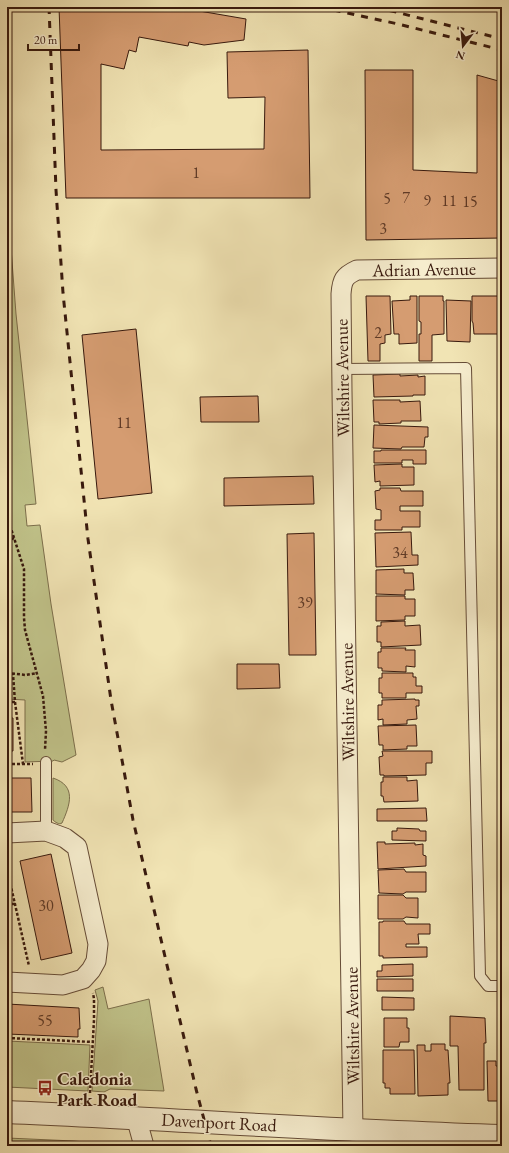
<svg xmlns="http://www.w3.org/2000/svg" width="509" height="1153" viewBox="0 0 509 1153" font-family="'EB Garamond',serif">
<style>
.green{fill:#c0c289;stroke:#7c6e4b}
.building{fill:#d59c71;stroke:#38190d}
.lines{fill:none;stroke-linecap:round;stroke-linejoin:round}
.service-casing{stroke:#664c37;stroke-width:12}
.minor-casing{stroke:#664c37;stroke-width:21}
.tertiary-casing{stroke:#664c37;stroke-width:24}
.path{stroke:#38190d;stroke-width:2.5;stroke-dasharray:3 2;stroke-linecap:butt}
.service{stroke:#f6edce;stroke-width:10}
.minor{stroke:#f6edce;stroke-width:19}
.tertiary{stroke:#f6edce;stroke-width:22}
.rail{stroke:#38190d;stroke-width:3;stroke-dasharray:7 7;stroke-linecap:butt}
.labels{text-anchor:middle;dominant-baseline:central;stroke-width:3;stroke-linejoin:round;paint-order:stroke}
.number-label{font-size:16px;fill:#5f3a26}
.street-label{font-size:18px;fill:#38190d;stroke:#f6edce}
.poi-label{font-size:18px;font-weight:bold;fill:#38190d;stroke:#f6edce;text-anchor:start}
</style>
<rect width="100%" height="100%" fill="#f1e4b4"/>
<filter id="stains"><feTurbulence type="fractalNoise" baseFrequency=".005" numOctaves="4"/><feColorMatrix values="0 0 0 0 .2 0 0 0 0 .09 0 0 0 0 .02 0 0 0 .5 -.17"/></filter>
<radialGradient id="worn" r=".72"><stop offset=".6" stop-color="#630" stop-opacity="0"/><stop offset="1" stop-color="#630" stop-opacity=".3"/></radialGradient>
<path class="green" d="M 7,195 L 16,314 L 36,504 L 25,505 L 27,526 L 40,525 L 51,604 L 76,755 L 62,762 L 54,760 L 53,761 L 25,762 L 25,700 L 7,699 Z
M 53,778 C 77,786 70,805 62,823 C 59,825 55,822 53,820 Z
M 103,987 L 108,1009 L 149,999 L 164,1091 L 110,1089 L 104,1092 L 92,1091 L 98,1001 L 95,990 Z
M 7,1041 L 90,1045 L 88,1091 L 7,1087 Z
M 7,1138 L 74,1141 L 105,1144 L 109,1146 L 7,1146 Z"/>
<path class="building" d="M 59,7 L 176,7 L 246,19 L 244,40 L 204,45 L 189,42 L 188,46 L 139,37 L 136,52 L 129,50 L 124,69 L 101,64 L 101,150 L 264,149 L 265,97 L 228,98 L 227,52 L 308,50 L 310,198 L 66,198 Z
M 365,70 L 413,70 L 413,170 L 477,173 L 477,75 L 502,82 L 502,238 L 366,240 Z
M 366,296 L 390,296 L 391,334 L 385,335 L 385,343 L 380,344 L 380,361 L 368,361 Z
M 410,296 L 417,296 L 417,343 L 399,344 L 399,334 L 394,334 L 392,301 L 410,300 Z
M 419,296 L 443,296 L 443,301 L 444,301 L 444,334 L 432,335 L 432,361 L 419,361 L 419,334 L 421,334 L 421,322 L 419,321 Z
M 472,296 L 498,296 L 498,334 L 474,334 L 473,323 L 472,321 Z
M 446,300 L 471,301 L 470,342 L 447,341 Z
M 136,329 L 152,493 L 98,499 L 82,335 Z
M 400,374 L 400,376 L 418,375 L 418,377 L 425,376 L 425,395 L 413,395 L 413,396 L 374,397 L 373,375 Z
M 258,396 L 259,422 L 201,422 L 200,397 Z
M 373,400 L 400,400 L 400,402 L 420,401 L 421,421 L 401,421 L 401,423 L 379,424 L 379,422 L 374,422 Z
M 374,425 L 428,427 L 428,437 L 425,437 L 424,447 L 402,447 L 401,449 L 373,448 Z
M 381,450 L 426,450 L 426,464 L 413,464 L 413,460 L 402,460 L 402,463 L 374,463 L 374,451 L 381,451 Z
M 402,464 L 402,467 L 414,467 L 414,485 L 380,486 L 380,481 L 375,482 L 374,465 Z
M 313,476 L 314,504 L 224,506 L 224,478 Z
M 380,488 L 400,488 L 401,491 L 423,491 L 423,506 L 400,506 L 400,511 L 420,511 L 420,527 L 402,527 L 402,530 L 375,530 L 375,520 L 381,520 L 381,510 L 376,509 L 375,491 L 380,490 Z
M 411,532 L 412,555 L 418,555 L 418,565 L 376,567 L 375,533 Z
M 314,533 L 316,655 L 289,655 L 287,534 Z
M 404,569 L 404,573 L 413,573 L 414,590 L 405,590 L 405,595 L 376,594 L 376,570 Z
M 376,596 L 405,596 L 405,599 L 415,599 L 415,616 L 405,616 L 405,620 L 376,621 Z
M 405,621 L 405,626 L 420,625 L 421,645 L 381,647 L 381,642 L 377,642 L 377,626 L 381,626 L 381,622 Z
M 381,648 L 406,648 L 405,650 L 415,650 L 415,667 L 406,666 L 406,672 L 382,671 L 382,668 L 378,668 L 378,652 L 381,652 Z
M 237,664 L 279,664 L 280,688 L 237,689 Z
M 382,673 L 413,673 L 413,677 L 416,677 L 416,686 L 422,686 L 422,693 L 406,693 L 406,698 L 382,698 L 382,693 L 379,693 L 379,678 L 382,678 Z
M 415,699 L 415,700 L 419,700 L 419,706 L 416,706 L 417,719 L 407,720 L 407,724 L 383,725 L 383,719 L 378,720 L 378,705 L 382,705 L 382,700 Z
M 7,718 L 13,718 L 13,751 L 7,751 Z
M 416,725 L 417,746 L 407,746 L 407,749 L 383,750 L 383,745 L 379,745 L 378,726 Z
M 382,751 L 432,751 L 432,763 L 426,763 L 426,775 L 384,776 L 384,775 L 380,775 L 379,757 L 383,756 Z
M 383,777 L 407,777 L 407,781 L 417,780 L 418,801 L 384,802 L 383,796 L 381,796 L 381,782 L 383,782 Z
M 7,778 L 31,778 L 32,812 L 7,812 Z
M 426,808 L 427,821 L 377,821 L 377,809 Z
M 397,828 L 419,829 L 420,831 L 426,831 L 426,841 L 392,840 L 392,831 L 397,831 Z
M 377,842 L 385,842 L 385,844 L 415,843 L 415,845 L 423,844 L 423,855 L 426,856 L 426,866 L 378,869 Z
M 51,854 L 72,953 L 41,960 L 20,861 Z
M 404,869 L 406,872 L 426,872 L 426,892 L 406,892 L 403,894 L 379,893 L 378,870 Z
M 378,895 L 403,895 L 406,898 L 418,898 L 418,918 L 406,917 L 403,919 L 378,919 Z
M 383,921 L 404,921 L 406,924 L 430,924 L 430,934 L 418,934 L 419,944 L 406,944 L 406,947 L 427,947 L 427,957 L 383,958 L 383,956 L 379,956 L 379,922 L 383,922 Z
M 413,964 L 413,976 L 377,977 L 377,971 L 382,971 L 382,965 Z
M 377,979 L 413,979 L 413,991 L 377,991 Z
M 382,997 L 414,998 L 414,1010 L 382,1010 Z
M 7,1004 L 79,1008 L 80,1029 L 78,1029 L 78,1037 L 7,1034 Z
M 450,1016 L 485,1018 L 486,1043 L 484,1043 L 484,1090 L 459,1090 L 458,1046 L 450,1046 Z
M 384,1018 L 407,1018 L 407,1028 L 409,1028 L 409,1042 L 400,1042 L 399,1047 L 384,1047 Z
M 431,1044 L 445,1044 L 445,1050 L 448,1050 L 450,1083 L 448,1083 L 448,1095 L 418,1096 L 417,1045 L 425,1045 L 425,1051 L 431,1051 Z
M 383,1050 L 414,1050 L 415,1094 L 390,1094 L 390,1088 L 385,1088 L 385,1083 L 383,1083 Z
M 487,1061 L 496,1061 L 496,1066 L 502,1066 L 502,1096 L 499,1096 L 499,1101 L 488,1101 Z"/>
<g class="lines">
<g class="service-casing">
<path id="service" d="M 342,369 L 466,368 L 480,976 L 488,986 L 502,986
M 46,831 L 46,762"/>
</g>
<g class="minor-casing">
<path id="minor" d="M 7,833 L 46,831 L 65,838 L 77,847 L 98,944 L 96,961 L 91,970 L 83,979 L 63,985 L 7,982
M 136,1117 L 144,1146
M 353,1131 L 342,391 L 341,294 C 342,280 344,276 357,270 L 502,268"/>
</g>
<g class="tertiary-casing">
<path id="tertiary" d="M 7,1112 C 172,1119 337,1131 502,1136"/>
</g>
<path class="path" d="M 7,516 L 24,569 L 24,618 L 25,630 L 43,696 L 46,731 L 45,750
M 7,541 L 14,538
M 7,673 L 26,675 L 37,673
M 7,702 L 15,702 L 13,674
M 15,702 L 23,764
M 7,764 L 33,764
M 7,869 L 29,966
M 7,904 L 16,904
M 7,1038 L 93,1042
M 90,1093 L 94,1020 L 94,999 L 93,993
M 112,1146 L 112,1144"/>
<use href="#service" class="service"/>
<use href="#minor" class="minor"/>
<use href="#tertiary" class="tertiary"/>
<path class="rail" d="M 49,7 L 56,190 L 63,293 L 88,539 L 111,700 L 133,820 L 196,1089 L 211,1146
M 320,7 L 398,24 L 502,50
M 376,7 L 502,39"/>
</g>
<defs>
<g id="bus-bare" transform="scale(1.2)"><path d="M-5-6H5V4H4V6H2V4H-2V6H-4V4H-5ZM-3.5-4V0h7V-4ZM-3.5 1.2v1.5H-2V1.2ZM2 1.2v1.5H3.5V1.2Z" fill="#8f2418" stroke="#f6edce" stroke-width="2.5" paint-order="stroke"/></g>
</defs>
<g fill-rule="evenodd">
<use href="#bus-bare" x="45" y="1088"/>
</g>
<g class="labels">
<g class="number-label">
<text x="196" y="172">1</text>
<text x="406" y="197">7</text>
<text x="387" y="198">5</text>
<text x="427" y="200">9</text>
<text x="449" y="200">11</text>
<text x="470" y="201">15</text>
<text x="383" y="228">3</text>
<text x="378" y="332">2</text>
<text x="124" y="422">11</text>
<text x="400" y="552">34</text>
<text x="305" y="602">39</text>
<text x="46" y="905">30</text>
<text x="45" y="1020">55</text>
</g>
<g class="street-label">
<text transform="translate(424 269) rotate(-1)">Adrian Avenue</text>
<text transform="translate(342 378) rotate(-91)">Wiltshire Avenue</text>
<text transform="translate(347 702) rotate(-91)">Wiltshire Avenue</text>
<text transform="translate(352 1026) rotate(-91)">Wiltshire Avenue</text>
<text transform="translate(219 1122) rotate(3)">Davenport Road</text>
</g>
<g class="poi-label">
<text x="57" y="1078">Caledonia<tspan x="57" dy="21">Park Road</tspan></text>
</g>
</g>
<rect width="509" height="1153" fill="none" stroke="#f1e4b4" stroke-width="24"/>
<rect x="8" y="8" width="493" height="1137" fill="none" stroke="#38190d" stroke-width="2"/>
<rect x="12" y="12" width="485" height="1129" fill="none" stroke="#38190d"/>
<g transform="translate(463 46) rotate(196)" stroke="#f6edce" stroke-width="3" paint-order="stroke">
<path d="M0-3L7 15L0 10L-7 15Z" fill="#38190d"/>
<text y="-6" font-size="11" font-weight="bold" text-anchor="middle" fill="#38190d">N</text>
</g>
<path d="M28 44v6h51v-6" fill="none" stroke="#38190d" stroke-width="2"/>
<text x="34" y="44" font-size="12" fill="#38190d" stroke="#f6edce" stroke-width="3" paint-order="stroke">20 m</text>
<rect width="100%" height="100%" filter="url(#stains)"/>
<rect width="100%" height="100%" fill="url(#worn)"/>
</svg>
